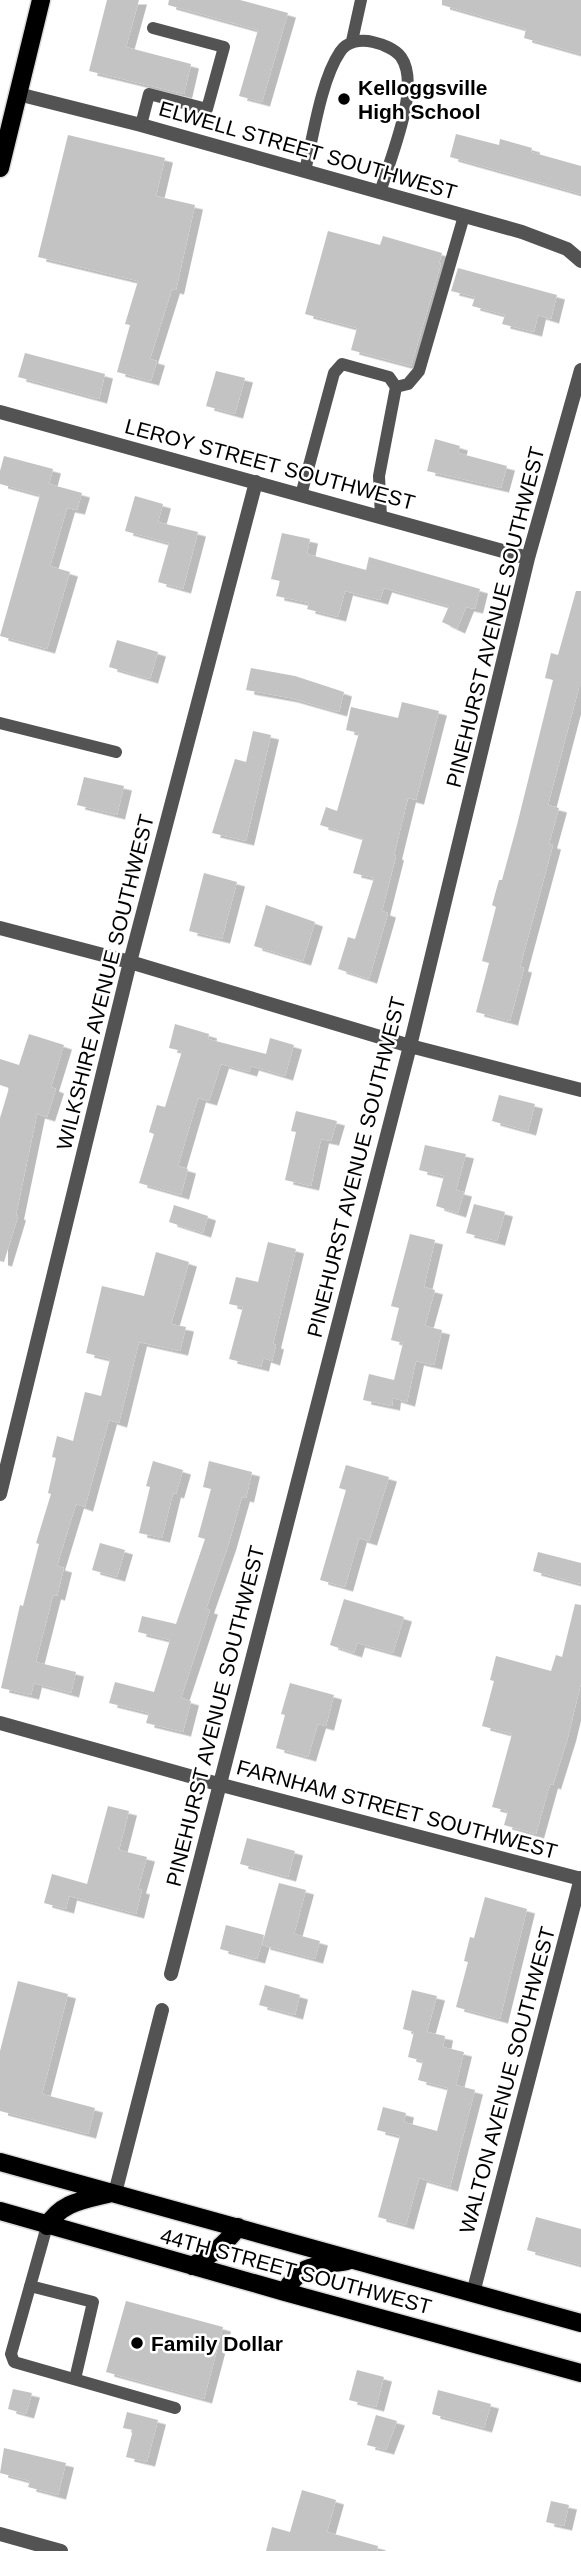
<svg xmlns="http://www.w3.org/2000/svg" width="581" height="2551" viewBox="0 0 581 2551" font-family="Helvetica,sans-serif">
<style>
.building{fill:#c3c3c3;filter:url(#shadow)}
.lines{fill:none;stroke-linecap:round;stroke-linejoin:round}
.primary-casing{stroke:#dbdbdb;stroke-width:21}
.service{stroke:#535353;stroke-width:12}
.minor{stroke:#535353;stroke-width:14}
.primary{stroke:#000;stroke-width:18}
.poi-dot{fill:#000;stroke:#fff;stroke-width:2.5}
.labels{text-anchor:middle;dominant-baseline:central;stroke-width:5;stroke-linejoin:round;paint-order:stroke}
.poi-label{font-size:21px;font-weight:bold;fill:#000;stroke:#fff;text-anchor:start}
.street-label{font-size:21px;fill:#000;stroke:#fff}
</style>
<defs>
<filter id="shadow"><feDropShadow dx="8" dy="4.5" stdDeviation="0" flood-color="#0004"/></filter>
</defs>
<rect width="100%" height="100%" fill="#fff"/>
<path class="building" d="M 107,0 L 139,0 L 126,47 L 191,64 L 184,94 L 89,71 Z
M 169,0 L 240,0 L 288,13 L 262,102 L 239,96 L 258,30 L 168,5 Z
M 442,0 L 581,0 L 581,54 L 524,38 L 526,29 L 442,5 Z
M 456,134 L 499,145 L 500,139 L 532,148 L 531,152 L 581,166 L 581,194 L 450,157 Z
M 68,135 L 165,158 L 156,196 L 195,205 L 176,290 L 172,289 L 150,359 L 157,361 L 151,381 L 117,372 L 130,325 L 125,324 L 138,281 L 38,257 Z
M 328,231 L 380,245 L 383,236 L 442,253 L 439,263 L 441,264 L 411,366 L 351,350 L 357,328 L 305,314 Z
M 458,268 L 557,295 L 551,319 L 538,315 L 534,332 L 502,324 L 505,315 L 472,306 L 475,297 L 451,291 Z
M 25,353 L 105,374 L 99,399 L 18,377 Z
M 216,371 L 245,378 L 235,414 L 206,406 Z
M 435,439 L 460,446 L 458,453 L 507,466 L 501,488 L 427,471 Z
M 4,456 L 53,469 L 49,484 L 82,493 L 77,510 L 67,508 L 50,566 L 70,572 L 47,649 L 0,636 L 40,495 L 0,484 L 0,471 Z
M 135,496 L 163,504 L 158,522 L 198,532 L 183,589 L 158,582 L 169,543 L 125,531 Z
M 282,533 L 310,539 L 307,554 L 366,570 L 369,557 L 480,589 L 475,609 L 466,607 L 457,629 L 442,622 L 449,606 L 384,588 L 380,600 L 345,591 L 338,617 L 307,609 L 309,603 L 276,596 L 280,581 L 271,579 Z
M 576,591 L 581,591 L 581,687 L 579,687 L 548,805 L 559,808 L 549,844 L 553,845 L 520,967 L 524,968 L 510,1021 L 476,1012 L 489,963 L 482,961 L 496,907 L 492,905 L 499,880 L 502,880 L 517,825 L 553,680 L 545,678 L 551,653 L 558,655 Z
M 117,640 L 158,652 L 150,679 L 109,667 Z
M 251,668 L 295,676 L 344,692 L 339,712 L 290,698 L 246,690 Z
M 402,702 L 439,711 L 416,800 L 408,798 L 394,855 L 396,856 L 382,911 L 388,913 L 369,979 L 338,969 L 348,937 L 355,939 L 374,878 L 353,873 L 363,838 L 320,825 L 326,807 L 337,811 L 359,733 L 346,730 L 351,707 L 398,718 Z
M 253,731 L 271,735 L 246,841 L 212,833 L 235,759 L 246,762 Z
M 84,777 L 124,786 L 117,815 L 77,805 Z
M 204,873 L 237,882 L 222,939 L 189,931 Z
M 266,905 L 315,922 L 303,961 L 254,946 Z
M 175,1024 L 209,1034 L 208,1039 L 266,1054 L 270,1038 L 294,1045 L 285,1076 L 251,1066 L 249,1072 L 221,1064 L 209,1101 L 198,1098 L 178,1166 L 188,1169 L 181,1195 L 139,1183 L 154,1134 L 149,1132 L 157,1105 L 165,1107 L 182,1051 L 169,1048 Z
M 29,1034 L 64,1045 L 51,1087 L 56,1089 L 47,1117 L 37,1114 L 16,1215 L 18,1216 L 4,1262 L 0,1261 L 0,1118 L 9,1088 L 0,1085 L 0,1059 L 19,1065 Z
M 499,1095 L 535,1104 L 528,1131 L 492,1121 Z
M 296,1111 L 337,1121 L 331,1141 L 321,1139 L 311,1186 L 285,1180 L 296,1132 L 291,1131 Z
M 425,1145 L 466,1154 L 456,1190 L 464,1192 L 458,1213 L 436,1206 L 444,1176 L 419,1170 Z
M 474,1204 L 505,1212 L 497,1241 L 466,1233 Z
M 174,1205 L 208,1216 L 203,1233 L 169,1222 Z
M 410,1234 L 435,1240 L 424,1287 L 435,1290 L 425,1326 L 442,1330 L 434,1365 L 416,1361 L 407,1402 L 393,1398 L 392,1406 L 363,1400 L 369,1374 L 394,1380 L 403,1343 L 391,1340 L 399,1308 L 391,1306 Z
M 268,1242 L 296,1249 L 273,1344 L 276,1345 L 272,1361 L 263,1358 L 261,1367 L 229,1359 L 243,1307 L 229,1304 L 236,1277 L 258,1282 Z
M 156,1252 L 189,1262 L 171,1324 L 186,1327 L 180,1351 L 139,1342 L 119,1423 L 109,1420 L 85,1507 L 76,1504 L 57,1566 L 64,1568 L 57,1596 L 53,1595 L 36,1662 L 76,1672 L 71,1693 L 34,1683 L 31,1695 L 1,1688 L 20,1605 L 23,1606 L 39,1544 L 36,1543 L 51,1494 L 48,1493 L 56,1458 L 52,1457 L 57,1436 L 73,1441 L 85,1392 L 101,1396 L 110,1359 L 86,1353 L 102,1286 L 144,1296 Z
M 153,1461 L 183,1470 L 176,1494 L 173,1493 L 162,1538 L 139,1533 L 150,1487 L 146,1486 Z
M 209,1461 L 252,1472 L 246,1498 L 242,1497 L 228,1546 L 206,1609 L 210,1610 L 181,1698 L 191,1701 L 183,1732 L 146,1723 L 149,1713 L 109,1703 L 115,1682 L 154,1692 L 170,1640 L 138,1632 L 142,1616 L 176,1624 L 205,1539 L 198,1537 L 211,1489 L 203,1487 Z
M 346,1465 L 389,1477 L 369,1541 L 359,1538 L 345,1587 L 320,1580 L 346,1490 L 339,1488 Z
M 100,1543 L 125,1550 L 117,1577 L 92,1570 Z
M 538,1552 L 581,1563 L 581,1584 L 533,1571 Z
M 344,1599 L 404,1617 L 393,1653 L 357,1643 L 354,1653 L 330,1645 Z
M 575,1604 L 581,1605 L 581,1683 L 568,1737 L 553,1785 L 550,1784 L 536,1834 L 504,1825 L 508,1811 L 492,1807 L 512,1734 L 482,1726 L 494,1681 L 490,1680 L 496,1656 L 551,1671 L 556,1655 L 562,1657 Z
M 290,1683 L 334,1695 L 326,1726 L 318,1724 L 308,1757 L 276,1748 L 285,1715 L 281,1714 Z
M 108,1806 L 129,1811 L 119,1850 L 147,1857 L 138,1889 L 142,1890 L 136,1914 L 69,1896 L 66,1909 L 44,1903 L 52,1874 L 87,1884 Z
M 247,1838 L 295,1851 L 288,1877 L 240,1864 Z
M 279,1883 L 306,1890 L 294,1934 L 320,1941 L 315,1959 L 262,1945 Z
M 485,1897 L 527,1909 L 500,2019 L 456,2007 L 468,1962 L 464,1961 L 470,1937 L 474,1938 Z
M 226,1925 L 264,1935 L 257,1959 L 220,1949 Z
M 18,1981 L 68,1994 L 42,2094 L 95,2108 L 88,2134 L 0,2111 L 0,2051 Z
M 265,1985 L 300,1995 L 295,2015 L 259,2005 Z
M 412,1990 L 437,1996 L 427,2032 L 445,2036 L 443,2047 L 464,2052 L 456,2085 L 475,2090 L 450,2187 L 419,2178 L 406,2225 L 378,2217 L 400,2136 L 377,2130 L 383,2107 L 406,2113 L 404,2122 L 437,2131 L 448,2088 L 418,2080 L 423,2061 L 408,2057 L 414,2032 L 403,2029 Z
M 536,2217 L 581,2229 L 581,2265 L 527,2250 Z
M 126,2301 L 223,2327 L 204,2399 L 106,2372 Z
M 357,2370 L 384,2377 L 376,2407 L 349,2400 Z
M 13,2389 L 32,2393 L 26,2414 L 8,2409 Z
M 438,2390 L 491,2404 L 484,2428 L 432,2414 Z
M 127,2412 L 158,2420 L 147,2462 L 126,2457 L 133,2430 L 123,2428 Z
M 376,2415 L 397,2421 L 386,2450 L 367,2445 Z
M 4,2448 L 66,2463 L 58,2495 L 28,2487 L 30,2481 L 0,2473 Z
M 302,2490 L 336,2500 L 327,2532 L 378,2546 L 377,2551 L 266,2551 L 272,2527 L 290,2532 Z
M 551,2501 L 569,2505 L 564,2526 L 546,2522 Z"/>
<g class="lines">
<g class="primary-casing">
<path id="primary" d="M 0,168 L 41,0
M 0,2162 L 581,2323
M 0,2211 L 285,2292 L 581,2373
M 47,2226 C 62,2201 85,2200 111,2193
M 192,2266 C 211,2255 225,2245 238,2227
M 285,2292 C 301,2263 316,2266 347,2261"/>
</g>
<path class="service" d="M 352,41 L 361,0
M 141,125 L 149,94 L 207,109 L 224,47 L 153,28
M 305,171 C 313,137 321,80 340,52 C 347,41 361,39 373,42 C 382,44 395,49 401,57 C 422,87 389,160 380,193
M 396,387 L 408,384 L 419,371 L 464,216
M 301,495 L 334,373 L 342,364 L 389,377 L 396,387 L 379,476 L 381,517
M 0,723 L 116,752
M 47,2226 L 11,2354 L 14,2362 L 175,2408
M 30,2286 L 93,2302 L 75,2379"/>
<path class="minor" d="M 18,94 L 141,125 L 522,232 L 567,249 L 581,261
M 0,412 L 528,558
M 0,928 L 130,962 L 410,1046 L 581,1090
M 0,1494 L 130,962 L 256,482
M 0,1723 L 218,1784 L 581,1879
M 171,1974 L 410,1046 L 528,558 L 581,370
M 115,2193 L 162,2010
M 473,2293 L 581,1878
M 0,2534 L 61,2551"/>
<use href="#primary" class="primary"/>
</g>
<g class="poi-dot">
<circle cx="344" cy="99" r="7"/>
<circle cx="137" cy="2343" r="7"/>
</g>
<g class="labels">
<g class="poi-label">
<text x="358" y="87">Kelloggsville<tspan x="358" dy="24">High School</tspan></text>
<text x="151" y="2343">Family Dollar</text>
</g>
<g class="street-label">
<text transform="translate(308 150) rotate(16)">ELWELL STREET SOUTHWEST</text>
<text transform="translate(270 464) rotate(15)">LEROY STREET SOUTHWEST</text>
<text transform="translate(495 617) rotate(-76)">PINEHURST AVENUE SOUTHWEST</text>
<text transform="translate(105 982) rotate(-76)">WILKSHIRE AVENUE SOUTHWEST</text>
<text transform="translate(356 1167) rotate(-76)">PINEHURST AVENUE SOUTHWEST</text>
<text transform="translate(215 1716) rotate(-76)">PINEHURST AVENUE SOUTHWEST</text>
<text transform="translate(397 1809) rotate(15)">FARNHAM STREET SOUTHWEST</text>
<text transform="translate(507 2080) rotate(-75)">WALTON AVENUE SOUTHWEST</text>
<text transform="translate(296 2271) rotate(15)">44TH STREET SOUTHWEST</text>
</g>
</g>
</svg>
